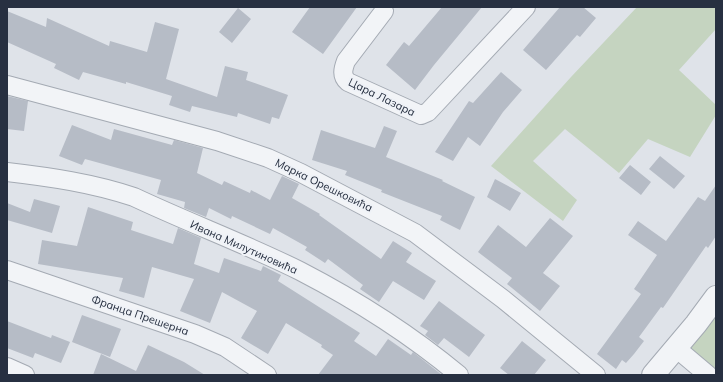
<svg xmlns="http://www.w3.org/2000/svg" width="723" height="382" viewBox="0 0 723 382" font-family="Mulish,sans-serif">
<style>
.green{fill:#c5d4c0}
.building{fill:#b6bcc6}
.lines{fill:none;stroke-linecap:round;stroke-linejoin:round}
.minor-casing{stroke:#a4aab3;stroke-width:20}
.tertiary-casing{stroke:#a4aab3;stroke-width:24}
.minor{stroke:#f2f4f7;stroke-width:18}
.tertiary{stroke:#f2f4f7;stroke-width:22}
.labels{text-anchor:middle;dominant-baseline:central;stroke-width:4;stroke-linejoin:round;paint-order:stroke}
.street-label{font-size:11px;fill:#273041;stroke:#eff2f7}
</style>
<rect width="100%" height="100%" fill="#dfe3e9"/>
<path class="green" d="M 637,7 L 716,7 L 716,29 L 679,70 L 716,105 L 716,115 L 690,157 L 648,139 L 619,173 L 565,129 L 533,161 L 577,200 L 563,221 L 491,166 L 571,77 Z
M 716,297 L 716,375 L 676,348 Z"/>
<path class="building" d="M 310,7 L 357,7 L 323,54 L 292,32 Z
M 442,7 L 482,7 L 434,65 L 415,90 L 386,65 L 404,42 L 409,46 Z
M 560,7 L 583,7 L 596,18 L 580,37 L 577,35 L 546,70 L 523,50 Z
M 238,8 L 251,19 L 232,43 L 219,32 Z
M 7,11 L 46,27 L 47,18 L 109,46 L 110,41 L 147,52 L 155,22 L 179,29 L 166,79 L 217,97 L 225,66 L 248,72 L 246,80 L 288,95 L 279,119 L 272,117 L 270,124 L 238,113 L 237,117 L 192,106 L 190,112 L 169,105 L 172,96 L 126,82 L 126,84 L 83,72 L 79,80 L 54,68 L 56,64 L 7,42 Z
M 501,72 L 522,90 L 503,112 L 480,146 L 468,137 L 453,161 L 435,152 L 469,101 L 473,103 Z
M 7,96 L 28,101 L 24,131 L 7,129 Z
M 72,125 L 111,140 L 114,129 L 172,145 L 174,140 L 203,148 L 197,173 L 222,185 L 224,181 L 250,193 L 251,190 L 270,200 L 282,176 L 299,184 L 292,198 L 320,214 L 319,215 L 381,259 L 393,241 L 412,253 L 406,262 L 436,281 L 424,300 L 393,281 L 379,302 L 360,289 L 363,285 L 328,259 L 325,263 L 305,250 L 307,247 L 273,228 L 270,234 L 232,216 L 231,219 L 209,208 L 206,217 L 184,208 L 185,202 L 157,194 L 161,180 L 85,159 L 82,165 L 59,156 Z
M 384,126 L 397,131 L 386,157 L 443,180 L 442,181 L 475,197 L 460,230 L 440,220 L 442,216 L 381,192 L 382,190 L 345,175 L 347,171 L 312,160 L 321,130 L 375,148 Z
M 660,156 L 685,176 L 674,189 L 649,169 Z
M 630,165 L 651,182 L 641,195 L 619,178 Z
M 495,179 L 521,193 L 510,211 L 487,197 Z
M 716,185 L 716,236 L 708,248 L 706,246 L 663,308 L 661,307 L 639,337 L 644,341 L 634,354 L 626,363 L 622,360 L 616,369 L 597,354 L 641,294 L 634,289 L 657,255 L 628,235 L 638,221 L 666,241 L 698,197 L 705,201 Z
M 34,199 L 60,206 L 52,233 L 7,220 L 7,203 L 30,212 Z
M 88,207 L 133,222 L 131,230 L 173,244 L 178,228 L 201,238 L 194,264 L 219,273 L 224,258 L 261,271 L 263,266 L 281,275 L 278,281 L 360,333 L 354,341 L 376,356 L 388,339 L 411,355 L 413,352 L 442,375 L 318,375 L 333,355 L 321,347 L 322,345 L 286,323 L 268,354 L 241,338 L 257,311 L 222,292 L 210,323 L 180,311 L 194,279 L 152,267 L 144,298 L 119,291 L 123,278 L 38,264 L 42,240 L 77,246 Z
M 550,218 L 573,236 L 543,273 L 560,286 L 540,311 L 507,284 L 512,278 L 478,252 L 498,225 L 526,247 Z
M 439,301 L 485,335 L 469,357 L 444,338 L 438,345 L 425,335 L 428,331 L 420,326 Z
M 82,315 L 121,329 L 110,357 L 72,342 Z
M 7,321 L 51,338 L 52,335 L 70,342 L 61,363 L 35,353 L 33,358 L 7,348 Z
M 522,341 L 546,360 L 534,375 L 509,375 L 500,368 Z
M 148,345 L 184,362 L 205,375 L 93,375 L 101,354 L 136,371 Z"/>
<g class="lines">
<g class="minor-casing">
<path id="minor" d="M 384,11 L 346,61 C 343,69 341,76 348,82 L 421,115 L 428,112 L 526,7
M 7,85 L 217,141 L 268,158 L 301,173 L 415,233 L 503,299 L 596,375
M 7,172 C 50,177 92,183 134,197 C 189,223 246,244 300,271 C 356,300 411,335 459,375
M 7,270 L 195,334 L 225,347 L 267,375
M 676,348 L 708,375
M 7,367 L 25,375"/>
</g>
<g class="tertiary-casing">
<path id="tertiary" d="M 653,375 L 696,324 L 716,297"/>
</g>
<use href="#minor" class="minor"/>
<use href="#tertiary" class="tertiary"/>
</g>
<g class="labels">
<g class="street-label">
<text transform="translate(382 97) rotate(26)">Цара Лазара</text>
<text transform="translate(324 185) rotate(26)">Марка Орешковића</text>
<text transform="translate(244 247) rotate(24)">Ивана Милутиновића</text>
<text transform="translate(140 315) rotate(19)">Франца Прешерна</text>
</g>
</g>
<rect width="723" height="382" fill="none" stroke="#273041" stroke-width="16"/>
</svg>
